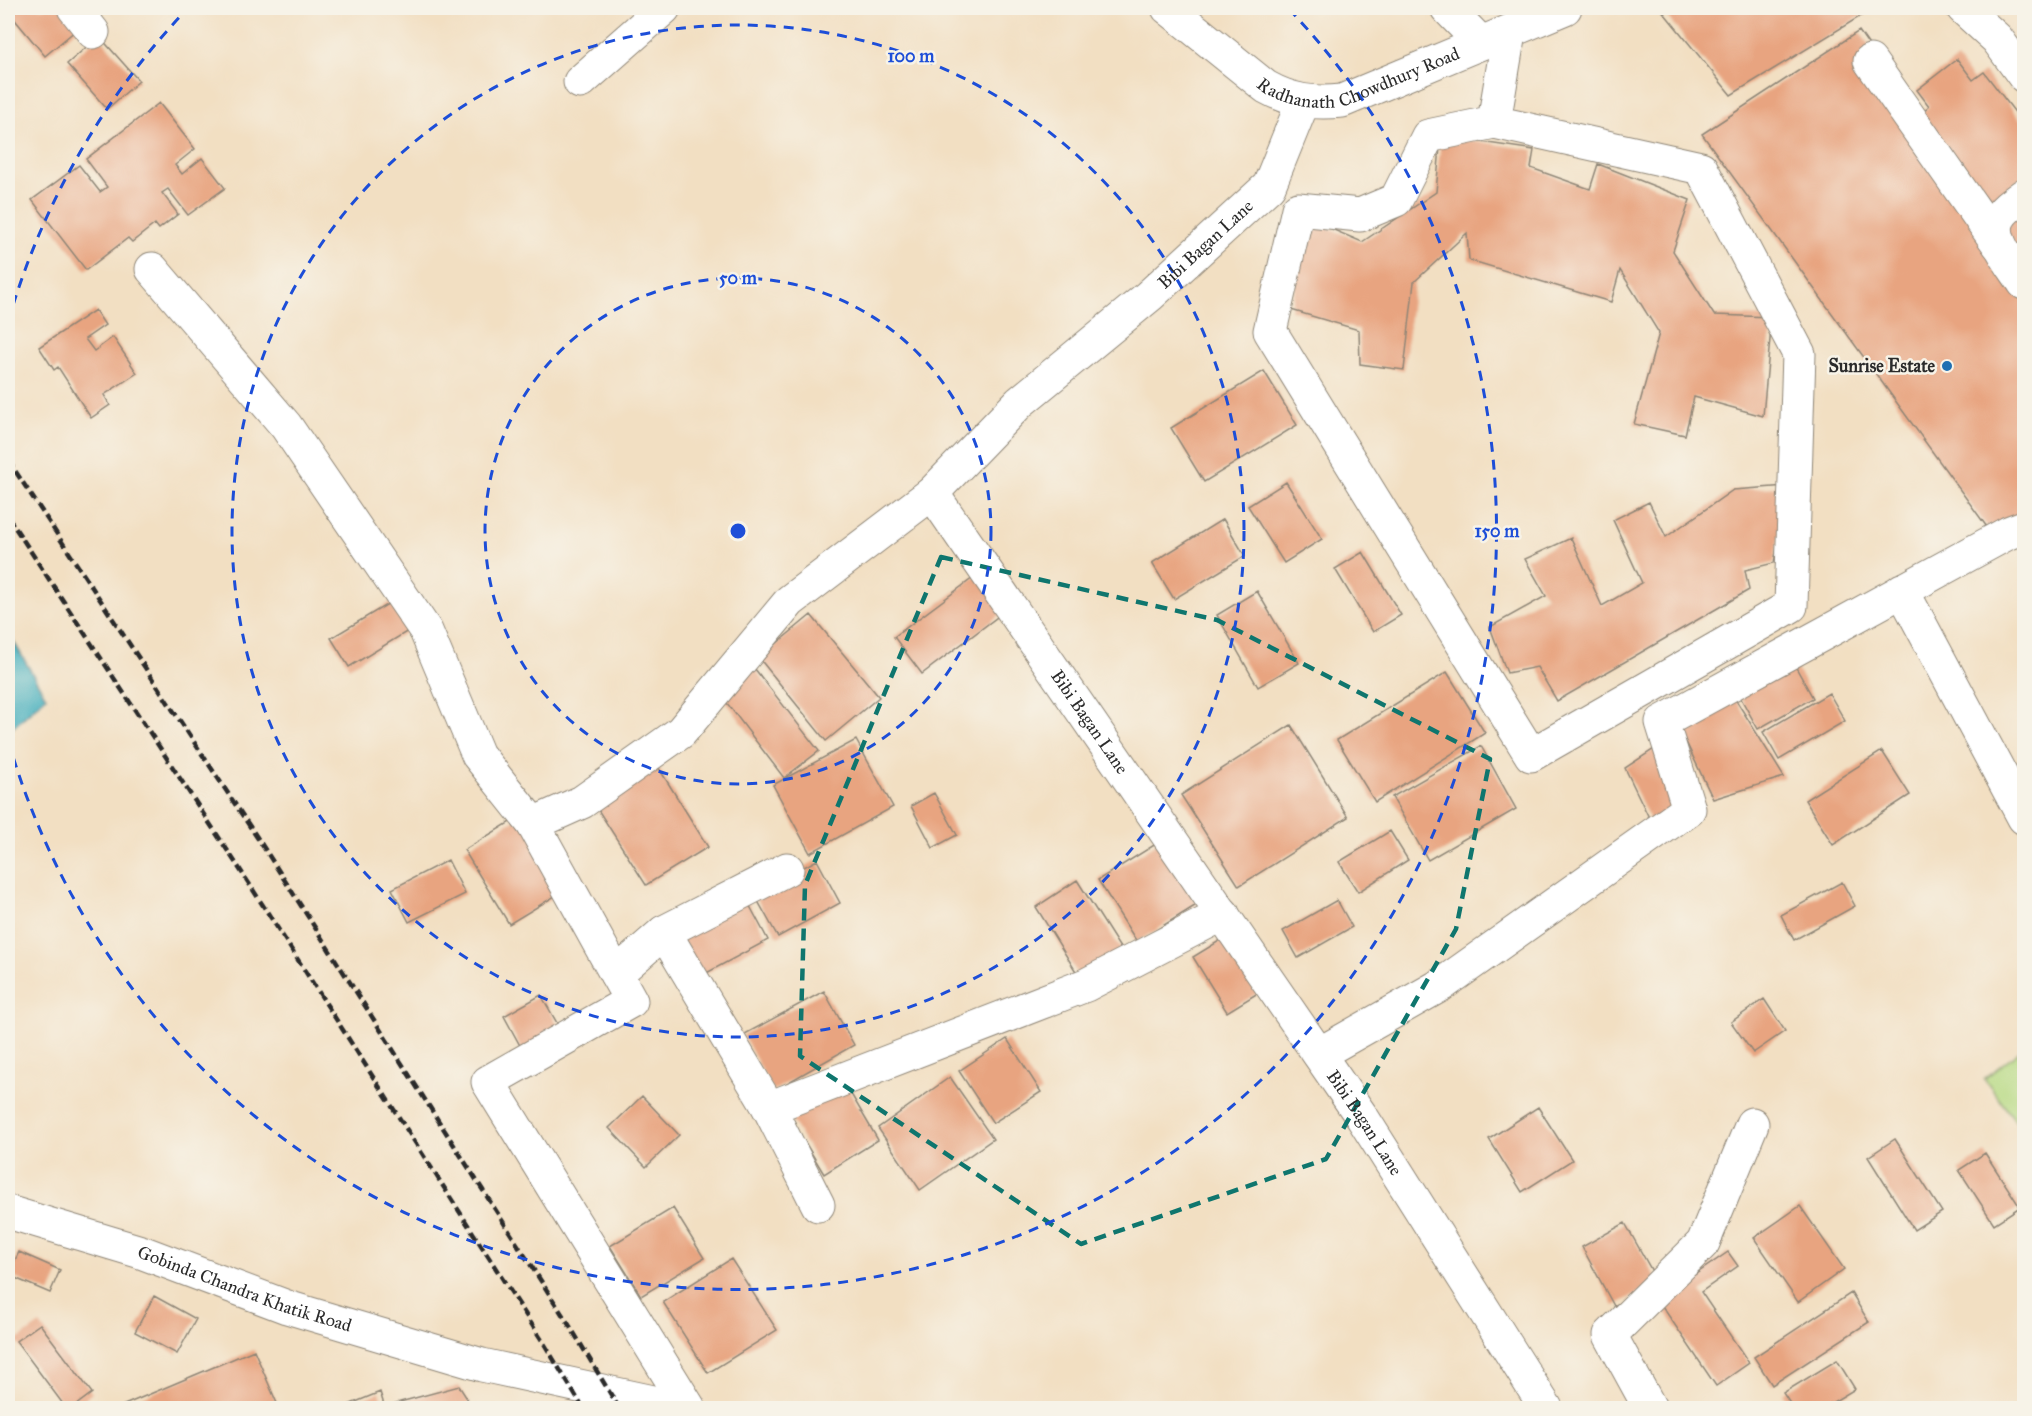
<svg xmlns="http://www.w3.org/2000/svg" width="2032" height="1416" viewBox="0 0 2032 1416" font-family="'IM FELL Great Primer',serif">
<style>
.green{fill:#b6d981;stroke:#708256;stroke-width:1.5}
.water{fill:#3dacbb;stroke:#346c73;stroke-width:1.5}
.building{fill:#e8a480}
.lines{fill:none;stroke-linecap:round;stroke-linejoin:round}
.minor-casing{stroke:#8e8576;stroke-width:35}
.major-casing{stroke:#8e8576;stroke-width:35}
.minor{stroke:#fff;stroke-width:33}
.major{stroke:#fff;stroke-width:33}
.rail{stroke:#2b2b2b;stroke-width:4.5;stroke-dasharray:9 4.5;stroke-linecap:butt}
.marked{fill:none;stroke:#0f766e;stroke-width:4.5;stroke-dasharray:12 8;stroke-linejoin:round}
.ring{fill:none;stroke:#1d4ed8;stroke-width:3;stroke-dasharray:10 8}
.poi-dot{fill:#1f6fb2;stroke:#f7f3e8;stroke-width:2}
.labels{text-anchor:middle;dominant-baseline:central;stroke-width:5;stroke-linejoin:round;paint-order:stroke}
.street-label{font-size:18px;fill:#2b2b2b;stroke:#f7f3e8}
.poi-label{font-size:18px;font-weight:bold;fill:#2b2b2b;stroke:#f7f3e8;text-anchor:end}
.centre{fill:#1d4ed8;stroke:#f7f3e8;stroke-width:3}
.ring-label{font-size:18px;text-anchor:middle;font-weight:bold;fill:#1d4ed8;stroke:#f7f3e8;stroke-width:5;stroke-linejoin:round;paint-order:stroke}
</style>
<rect width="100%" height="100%" fill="#f7f3e8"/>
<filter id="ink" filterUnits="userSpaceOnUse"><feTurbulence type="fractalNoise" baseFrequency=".0167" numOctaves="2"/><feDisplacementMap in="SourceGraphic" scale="12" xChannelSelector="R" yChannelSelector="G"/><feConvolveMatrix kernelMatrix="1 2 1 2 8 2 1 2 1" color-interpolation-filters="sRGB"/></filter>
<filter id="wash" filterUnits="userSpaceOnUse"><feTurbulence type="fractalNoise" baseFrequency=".008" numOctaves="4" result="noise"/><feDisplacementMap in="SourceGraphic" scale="24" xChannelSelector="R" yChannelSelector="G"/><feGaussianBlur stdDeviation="1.35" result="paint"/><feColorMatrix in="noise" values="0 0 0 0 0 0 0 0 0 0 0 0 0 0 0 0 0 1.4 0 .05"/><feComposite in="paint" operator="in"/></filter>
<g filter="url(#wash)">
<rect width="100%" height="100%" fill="#f2dfc2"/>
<path class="green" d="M 2024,1047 L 2024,1132 L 1984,1079 Z"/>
<path class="water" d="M 8,632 L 46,697 L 8,732 Z"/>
<g id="blocks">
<path class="building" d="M 20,8 L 67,8 L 82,25 L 45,56 L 11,15 Z
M 1660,8 L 1874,8 L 1731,95 Z
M 1859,31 L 1985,211 L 2024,182 L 2024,520 L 1992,534 L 1702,134 Z
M 99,36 L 139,81 L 107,109 L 67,64 Z
M 1957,59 L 1973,80 L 1984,72 L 2024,124 L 2024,176 L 1990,203 L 1921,113 L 1929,106 L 1917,90 Z
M 159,103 L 195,149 L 175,165 L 182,174 L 202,158 L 225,188 L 188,215 L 168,189 L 162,193 L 178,214 L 159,229 L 155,224 L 132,242 L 128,238 L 86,270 L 32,200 L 79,165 L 100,192 L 107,187 L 86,159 Z
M 1441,136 L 1534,150 L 1531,168 L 1590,189 L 1598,164 L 1690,200 L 1673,251 L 1714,315 L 1772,317 L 1763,416 L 1694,397 L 1685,435 L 1634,424 L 1659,333 L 1620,270 L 1611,302 L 1469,260 L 1467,233 L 1414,282 L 1404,370 L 1360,364 L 1359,330 L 1291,310 L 1308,219 L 1362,242 L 1436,192 Z
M 95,310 L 105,325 L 85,339 L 94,351 L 113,337 L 137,373 L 104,395 L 110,405 L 91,418 L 58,367 L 54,370 L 39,347 Z
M 1264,371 L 1297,425 L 1204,482 L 1171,428 Z
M 1286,482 L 1322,539 L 1284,563 L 1248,506 Z
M 1788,486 L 1774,563 L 1745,570 L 1749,590 L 1557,701 L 1537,667 L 1507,673 L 1490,627 L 1546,596 L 1525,559 L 1571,538 L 1602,606 L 1642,583 L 1613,520 L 1649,502 L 1666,537 L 1733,490 Z
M 1223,519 L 1245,556 L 1174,599 L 1152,563 Z
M 1363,552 L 1401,615 L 1373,632 L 1335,569 Z
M 977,575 L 1005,611 L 922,674 L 894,637 Z
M 1257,591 L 1299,663 L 1258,687 L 1217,615 Z
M 396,599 L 413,628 L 349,667 L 331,638 Z
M 811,615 L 879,697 L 826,741 L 759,658 Z
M 1789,655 L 1813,698 L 1758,729 L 1734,686 Z
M 751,664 L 819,751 L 784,778 L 717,690 Z
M 1447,672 L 1485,733 L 1375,802 L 1337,740 Z
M 1829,693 L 1845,721 L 1779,760 L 1763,732 Z
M 1734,697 L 1784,777 L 1713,799 L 1678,725 Z
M 1291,725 L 1348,817 L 1239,886 L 1181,795 Z
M 856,740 L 893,807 L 810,853 L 773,785 Z
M 1481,746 L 1516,809 L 1428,860 L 1392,797 Z
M 1657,747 L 1682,806 L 1653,826 L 1625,768 Z
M 1882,751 L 1910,795 L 1833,845 L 1805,800 Z
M 655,762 L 708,847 L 646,885 L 593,802 Z
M 934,793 L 957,835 L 933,848 L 911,806 Z
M 520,816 L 565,890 L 509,924 L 464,850 Z
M 1390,831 L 1408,860 L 1358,892 L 1339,862 Z
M 1159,842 L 1198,904 L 1137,942 L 1098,880 Z
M 448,860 L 465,894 L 409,922 L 392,889 Z
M 817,860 L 840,903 L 778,937 L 754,894 Z
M 1077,880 L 1122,951 L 1080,978 L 1036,907 Z
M 1842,882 L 1855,906 L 1794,940 L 1781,915 Z
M 744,895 L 768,940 L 701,976 L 677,932 Z
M 1337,900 L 1352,927 L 1298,958 L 1283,931 Z
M 1224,938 L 1258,993 L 1227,1012 L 1193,957 Z
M 824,991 L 854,1045 L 773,1091 L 743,1035 Z
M 541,995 L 561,1030 L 523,1051 L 504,1016 Z
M 1764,999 L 1785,1031 L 1753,1053 L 1731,1022 Z
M 1007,1039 L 1041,1092 L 993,1123 L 959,1071 Z
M 950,1077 L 993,1139 L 920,1190 L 878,1128 Z
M 844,1082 L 878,1140 L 824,1174 L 789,1116 Z
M 642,1096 L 679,1135 L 646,1167 L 609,1128 Z
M 1538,1107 L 1572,1160 L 1522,1192 L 1489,1139 Z
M 1895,1139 L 1942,1212 L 1914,1230 L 1868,1157 Z
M 1985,1153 L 2020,1207 L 1994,1224 L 1959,1170 Z
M 1800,1206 L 1844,1269 L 1798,1302 L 1754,1238 Z
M 673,1208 L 704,1258 L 641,1296 L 610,1246 Z
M 1625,1223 L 1658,1282 L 1614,1306 L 1582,1247 Z
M 19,1252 L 60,1270 L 50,1293 L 8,1275 Z
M 1728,1252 L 1738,1266 L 1701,1292 L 1749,1363 L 1716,1386 L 1658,1300 Z
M 731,1259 L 777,1330 L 708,1373 L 663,1302 Z
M 1851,1293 L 1869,1322 L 1772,1385 L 1754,1357 Z
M 154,1296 L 196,1319 L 177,1354 L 135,1332 Z
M 40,1324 L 92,1393 L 72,1408 L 66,1408 L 16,1341 Z
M 254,1350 L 279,1408 L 117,1408 Z
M 1837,1360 L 1855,1389 L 1823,1408 L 1793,1408 L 1783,1393 Z
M 459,1386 L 473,1408 L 391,1408 L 389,1405 Z
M 380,1392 L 385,1408 L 341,1408 Z"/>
</g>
</g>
<g filter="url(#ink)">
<use href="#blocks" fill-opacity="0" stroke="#8e8576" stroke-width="1.5"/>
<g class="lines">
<g class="minor-casing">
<g id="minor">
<path d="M 74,8 L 93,32"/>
<path id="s1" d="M 1168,8 L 1266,87 C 1291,101 1313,104 1342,101 L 1565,8"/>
<path d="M 1447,8 L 1481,43"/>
<path d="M 1963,8 L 1997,39 L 2024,76"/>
<path d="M 1870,61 L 1999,245"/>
<path d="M 580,82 L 664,8"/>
<path d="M 1494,122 L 1428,136 L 1396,200 L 1360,215 L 1298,209 L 1270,331 L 1531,755 L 1791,606 L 1799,354 L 1701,168 L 1494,122 L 1509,33"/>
<path d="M 2024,195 C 2016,201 2004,208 1999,218 C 1988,238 2014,267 2024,283"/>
<path d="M 152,269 L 286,426 L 426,631 L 478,755 L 533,824 L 631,1001 L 488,1082 L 689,1408"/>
<path id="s2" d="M 932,493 L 1362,1117 L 1546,1408"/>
<path d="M 1902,590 L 2024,818"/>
<path id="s3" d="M 533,824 L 582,802 L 681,732 L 790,601 L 932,493 L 1020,402 L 1149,296 L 1269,186 L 1303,102"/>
<path d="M 664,932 L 769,1108 L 818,1205"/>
<path d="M 616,974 L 664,932 L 787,869"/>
<path d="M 1319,1054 L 1441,985 L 1689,809 L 1662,722 L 2008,533 L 2024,527"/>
<path d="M 769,1108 L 1086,985 L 1223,914"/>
<path d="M 1650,1408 L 1610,1335 L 1703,1243 L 1752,1124"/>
</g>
</g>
<g class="major-casing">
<g id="major">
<path id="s4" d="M 8,1212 L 141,1252 L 287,1307 L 482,1365 L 681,1408"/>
</g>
</g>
<use href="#minor" class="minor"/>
<use href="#major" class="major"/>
<path class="rail" d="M 8,460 L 266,851 L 571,1328 L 619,1408
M 8,517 L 239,868 L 545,1345 L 583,1408"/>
</g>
</g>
<path class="marked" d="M 941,557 L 1217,620 L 1490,759 L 1456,929 L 1326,1159 L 1081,1244 L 800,1056 L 805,885 Z"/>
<g class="ring">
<circle cx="738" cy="531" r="253"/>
<circle cx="738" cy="531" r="506"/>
<path d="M8 322A759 759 0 0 1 187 9M1289 9A759 759 0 1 1 8 740"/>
</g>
<circle class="poi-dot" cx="1947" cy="366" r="6"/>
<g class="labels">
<g class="street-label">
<text stroke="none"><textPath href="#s1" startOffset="224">Radhanath Chowdhury Road</textPath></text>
<text stroke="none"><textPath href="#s3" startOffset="894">Bibi Bagan Lane</textPath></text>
<text stroke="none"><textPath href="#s2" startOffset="278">Bibi Bagan Lane</textPath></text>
<text stroke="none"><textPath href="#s2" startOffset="764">Bibi Bagan Lane</textPath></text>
<text stroke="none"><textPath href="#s4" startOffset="249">Gobinda Chandra Khatik Road</textPath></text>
</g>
<g class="poi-label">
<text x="1935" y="366">Sunrise Estate</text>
</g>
</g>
<circle cx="738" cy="531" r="9" class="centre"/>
<g class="ring-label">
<text x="911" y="62">100 m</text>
<text x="738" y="284">50 m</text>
<text x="1497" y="537">150 m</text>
</g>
<rect width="2032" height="1416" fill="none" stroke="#f7f3e8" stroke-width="30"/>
</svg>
